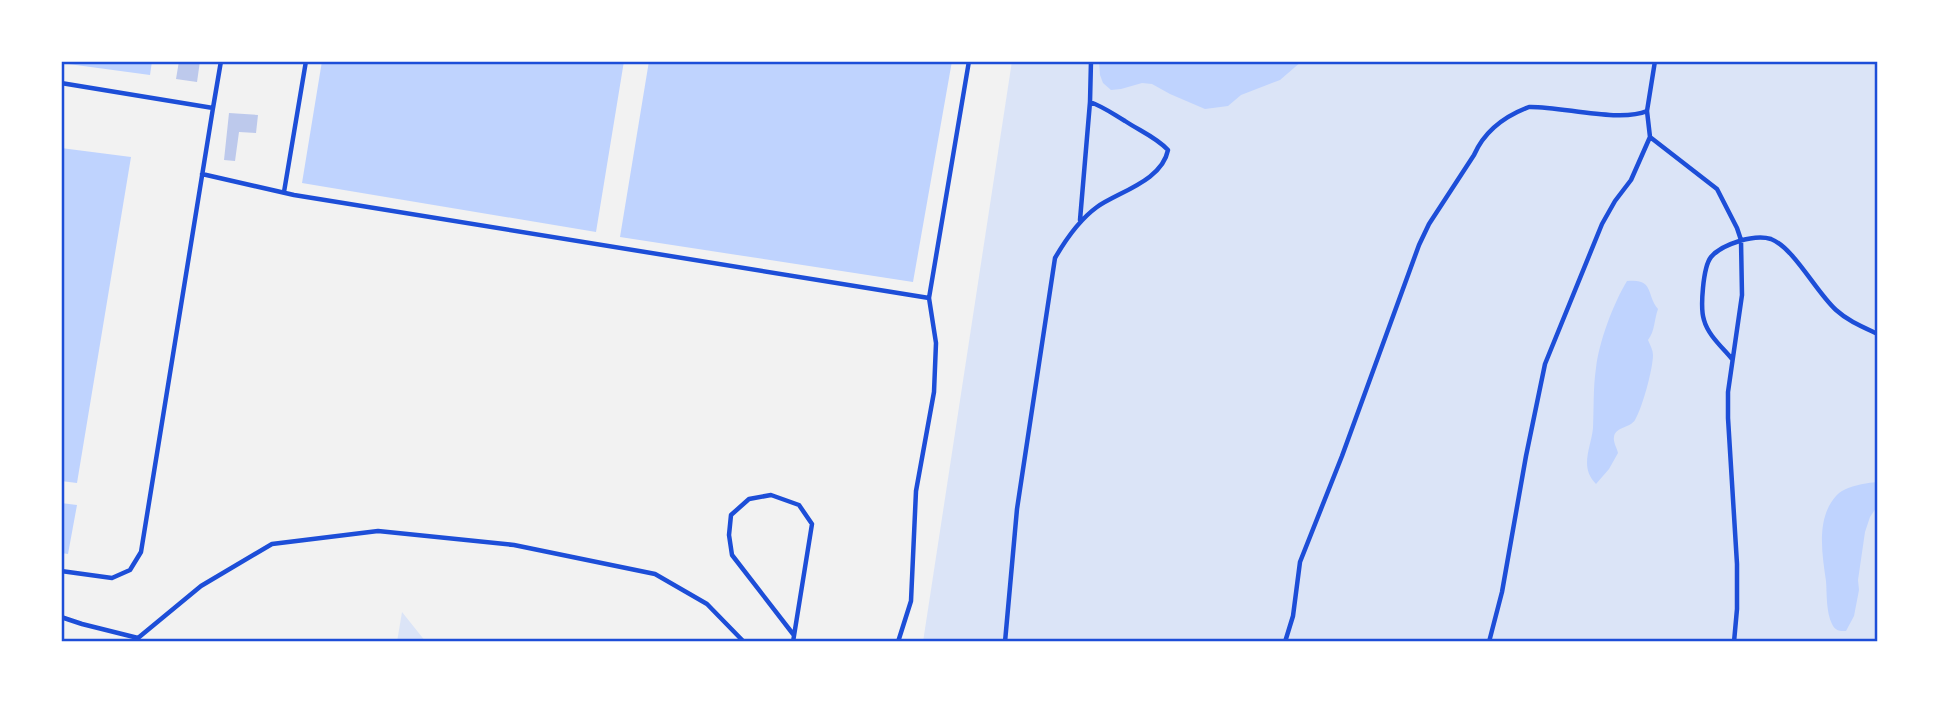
<svg xmlns="http://www.w3.org/2000/svg" width="1939" height="703" viewBox="0 0 1939 703" font-family="Jost,sans-serif">
<style>
.green{fill:#dbe4f7}
.water{fill:#bfd3fe}
.building{fill:#bdc9ec}
.lines{fill:none;stroke-linecap:round;stroke-linejoin:round}
.service{stroke:#1d4ed8;stroke-width:4.5}
.neatline{fill:none;stroke:#1d4ed8;stroke-width:2.5}
</style>
<rect width="100%" height="100%" fill="#f2f2f2"/>
<path class="green" d="M 1012,61 L 1878,61 L 1878,642 L 923,642 Z
M 402,612 L 426,642 L 397,642 Z"/>
<path class="water" d="M 61,61 L 152,61 L 150,75 L 61,63 Z
M 322,61 L 624,61 L 596,232 L 302,183 Z
M 649,61 L 952,61 L 913,282 L 620,237 Z
M 1099,61 L 1302,61 L 1280,80 L 1241,95 L 1228,106 L 1205,109 L 1170,94 L 1152,84 L 1142,83 L 1121,89 L 1111,90 L 1103,83 L 1100,75 Z
M 61,148 L 131,157 L 77,483 L 61,481 Z
M 1627,281 C 1654,278 1646,294 1658,309 C 1654,320 1655,331 1648,340 C 1650,345 1653,350 1653,355 C 1653,369 1642,409 1635,420 C 1630,428 1615,427 1614,437 C 1613,442 1617,448 1618,453 L 1609,469 L 1596,484 C 1579,467 1591,448 1593,428 C 1594,408 1593,388 1596,368 C 1599,342 1613,304 1627,281 Z
M 1878,482 L 1878,505 L 1870,517 L 1865,532 L 1858,580 L 1859,590 L 1854,616 L 1846,631 C 1840,631 1835,631 1832,624 C 1826,612 1827,594 1826,581 C 1822,554 1816,518 1836,496 C 1845,486 1865,483 1878,482 Z
M 61,503 L 77,505 L 68,554 L 61,553 Z"/>
<path class="building" d="M 179,61 L 200,61 L 197,82 L 176,79 Z
M 229,113 L 258,115 L 256,133 L 239,132 L 235,161 L 224,160 Z"/>
<g class="lines">
<path class="service" d="M 1655,61 L 1647,111 L 1650,137 L 1717,189 L 1737,228 L 1741,240 L 1742,295 L 1728,392 L 1728,418 L 1737,564 L 1737,609 L 1734,642
M 61,83 L 213,108 L 221,61
M 202,174 L 294,195 L 929,298 L 969,61
M 284,192 L 306,61
M 1080,220 L 1090,102 L 1091,61
M 1732,359 C 1722,347 1708,335 1704,320 C 1700,308 1703,267 1711,257 C 1722,244 1754,234 1771,239 C 1794,248 1816,292 1836,310 C 1848,321 1863,327 1878,334
M 61,571 L 112,578 L 130,570 L 141,552 L 213,108
M 61,617 L 82,624 L 138,638 L 201,586 L 272,544 L 378,531 L 514,545 L 655,574 L 707,604 L 744,642
M 793,634 L 732,555 L 729,535 L 731,515 L 749,499 L 771,495 L 799,505 L 812,524 L 793,642
M 898,642 L 911,601 L 916,491 L 934,392 L 936,343 L 929,298
M 1005,642 L 1017,509 L 1055,258 C 1066,239 1079,220 1097,207 C 1118,192 1162,181 1168,150 C 1156,137 1140,131 1125,121 C 1113,114 1104,107 1090,102
M 1285,642 L 1293,616 L 1300,562 L 1342,456 L 1419,245 L 1429,224 L 1474,155 C 1485,130 1505,116 1529,107 C 1560,106 1620,123 1647,111
M 1489,642 L 1502,592 L 1526,456 L 1545,364 L 1602,224 L 1615,201 L 1631,180 L 1650,137"/>
</g>
<rect width="1939" height="703" fill="none" stroke="#ffffff" stroke-width="126"/>
<rect x="63" y="63" width="1813" height="577" class="neatline"/>
</svg>
